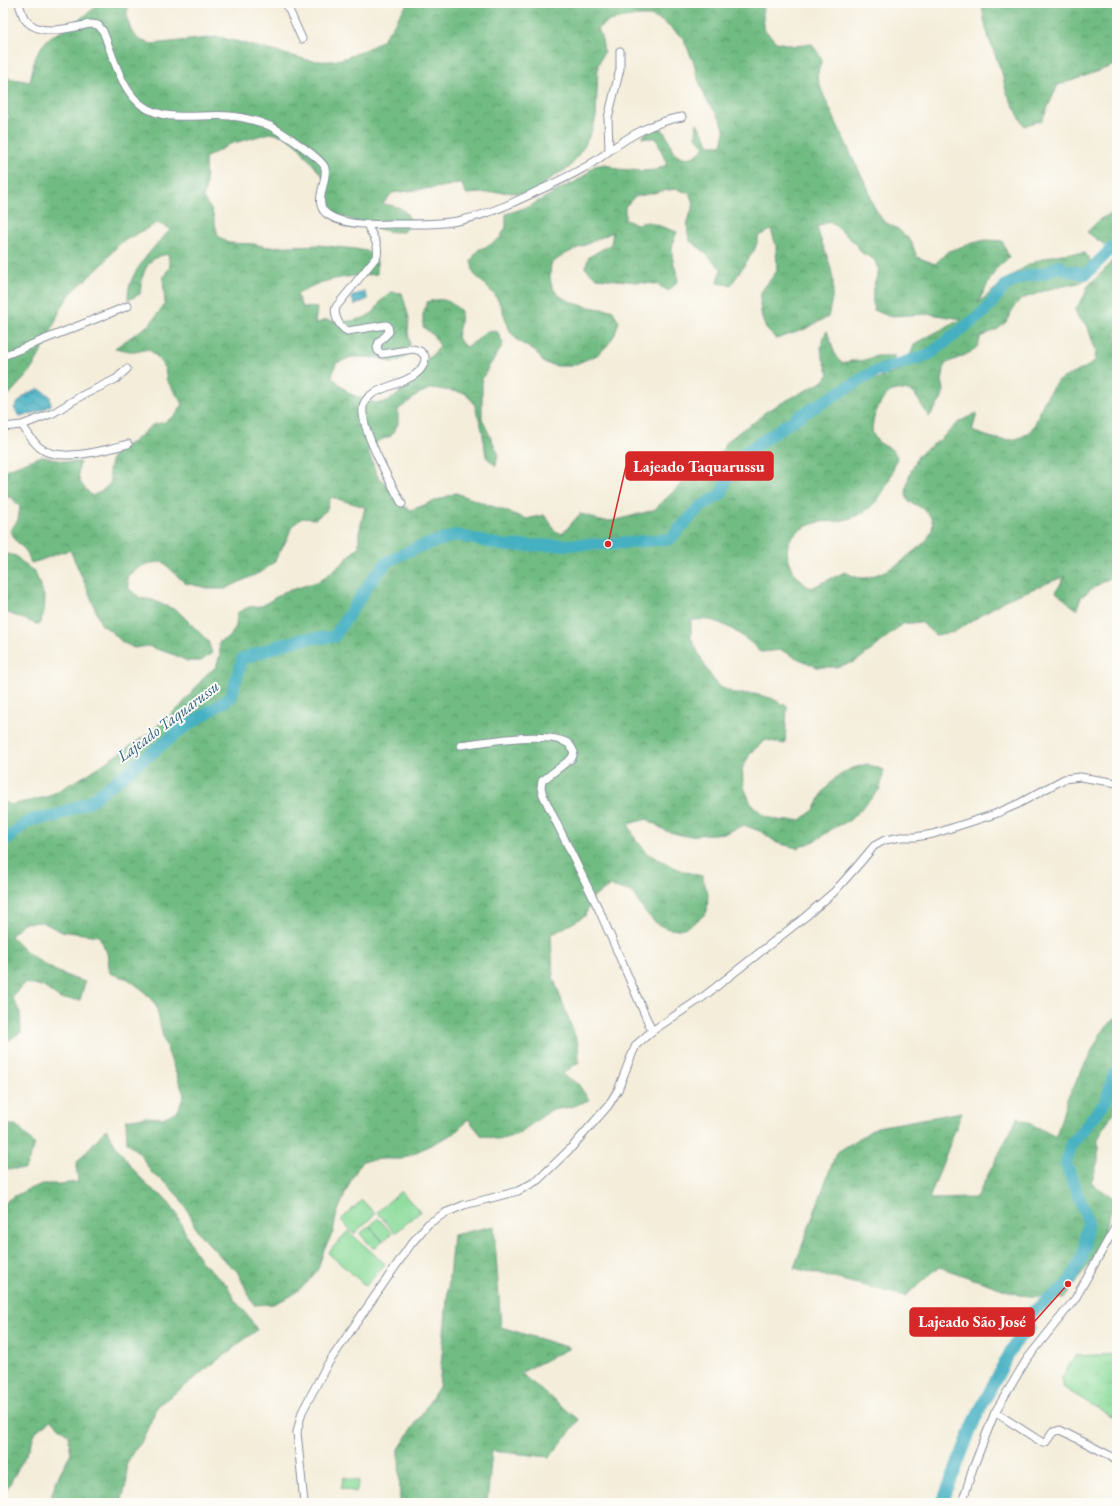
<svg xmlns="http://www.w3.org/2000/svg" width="1120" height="1506" viewBox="0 0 1120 1506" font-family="'EB Garamond',serif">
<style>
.grass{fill:url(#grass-tufts);stroke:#54867c}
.forest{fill:url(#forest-crowns);stroke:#467670;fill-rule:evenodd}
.pitch{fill:#8cdc9b;stroke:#54867c}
.water{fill:url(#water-waves);stroke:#307090}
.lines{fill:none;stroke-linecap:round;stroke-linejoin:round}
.river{stroke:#44b0c2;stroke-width:12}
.minor-casing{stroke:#888e9c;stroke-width:9}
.minor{stroke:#fff;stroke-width:7}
.labels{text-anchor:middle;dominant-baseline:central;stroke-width:4;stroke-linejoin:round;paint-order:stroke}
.water-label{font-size:16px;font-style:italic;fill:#295c81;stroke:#fdfcf7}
.leader{fill:none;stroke:#d62828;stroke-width:1.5}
.callout-dot{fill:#d62828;stroke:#fdfcf7;stroke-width:1.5}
.callout{fill:#d62828;stroke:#d62828;stroke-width:1.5}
.callout-label{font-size:16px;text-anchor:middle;font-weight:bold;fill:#fff}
</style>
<defs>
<pattern id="grass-tufts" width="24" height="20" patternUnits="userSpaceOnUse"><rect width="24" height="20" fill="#8cdc9b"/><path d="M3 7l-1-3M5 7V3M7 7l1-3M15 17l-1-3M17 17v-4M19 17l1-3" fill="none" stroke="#78bd88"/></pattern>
<pattern id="forest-crowns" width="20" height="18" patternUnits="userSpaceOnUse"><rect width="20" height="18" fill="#71bc83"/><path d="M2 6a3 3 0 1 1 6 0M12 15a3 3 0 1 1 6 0" fill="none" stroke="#5c996e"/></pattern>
<pattern id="water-waves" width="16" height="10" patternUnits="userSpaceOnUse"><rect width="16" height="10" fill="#44b0c2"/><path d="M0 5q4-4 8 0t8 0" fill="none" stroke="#3890a1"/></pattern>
</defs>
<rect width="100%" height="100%" fill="#fdfcf7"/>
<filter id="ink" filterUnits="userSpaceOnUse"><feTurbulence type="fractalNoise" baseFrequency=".025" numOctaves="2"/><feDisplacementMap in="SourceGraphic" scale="8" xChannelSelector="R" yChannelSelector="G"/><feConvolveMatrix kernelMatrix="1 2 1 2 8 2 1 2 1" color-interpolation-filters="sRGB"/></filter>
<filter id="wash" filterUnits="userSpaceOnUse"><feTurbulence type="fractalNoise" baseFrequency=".012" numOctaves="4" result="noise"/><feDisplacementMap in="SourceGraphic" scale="16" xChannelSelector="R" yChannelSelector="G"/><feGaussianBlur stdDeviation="0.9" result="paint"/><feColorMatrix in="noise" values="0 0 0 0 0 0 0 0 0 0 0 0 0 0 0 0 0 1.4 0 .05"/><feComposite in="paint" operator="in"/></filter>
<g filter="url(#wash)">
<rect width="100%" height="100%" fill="#f4edda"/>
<path class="grass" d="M 1117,1354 L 1117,1420 L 1064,1388 L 1061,1379 L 1075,1356 Z"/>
<path class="forest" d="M 100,3 L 127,3 L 127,17 L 131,31 L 139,40 L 152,44 L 219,37 L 308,60 C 330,63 341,61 362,51 C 368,48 376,45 381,41 C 390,32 400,14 408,3 L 765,3 L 763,9 L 763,28 L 776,42 L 795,46 L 812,44 L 822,59 L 817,76 L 823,94 L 855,163 L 868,188 L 873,205 L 883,221 L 898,229 L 911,241 L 917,257 L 935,264 L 947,252 L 966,245 L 985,240 L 1002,241 L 1009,257 L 995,270 L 978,303 C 999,286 1021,265 1048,257 C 1060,253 1073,253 1085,253 L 1090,260 L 1088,278 L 1079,283 L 1049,289 L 1022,299 L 1015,305 L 1006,322 L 998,329 L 980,337 C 980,340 979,344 978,346 C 973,353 953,360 945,364 L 942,381 L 944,390 L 941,400 L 929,417 L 914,393 C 908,391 899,388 892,391 C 881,396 869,423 873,434 C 878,445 884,444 892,450 C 894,451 896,455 897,457 C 892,476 883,498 867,510 C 860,515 847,520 838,521 C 832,522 826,521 820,522 C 801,526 783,537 788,558 C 790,571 800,583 811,588 L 845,572 C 851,575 856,578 862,578 C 869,579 893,568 900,563 C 903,561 906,557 909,555 C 916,549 925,544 929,536 C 940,519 924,507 909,502 L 906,494 L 907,485 L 909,476 L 918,456 L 925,450 L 940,440 L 960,421 L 977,413 L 972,431 C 991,438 1013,447 1030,431 C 1036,425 1038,415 1041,408 C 1045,400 1051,388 1057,382 C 1069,373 1084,371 1095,361 L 1096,351 L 1087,325 L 1079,319 L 1075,310 L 1085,295 L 1087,287 L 1117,257 L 1117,574 L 1091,589 L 1081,597 L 1077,610 L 1056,592 L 1065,576 L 1005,600 L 954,632 L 935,635 L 921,622 L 902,624 L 873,649 L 855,662 L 836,667 L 817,667 L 799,659 L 781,650 L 761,652 C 749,640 727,623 710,620 C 704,619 697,620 691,620 L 691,638 L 707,670 L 717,685 L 735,694 L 754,694 L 771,698 L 787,706 L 785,744 L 766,740 L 751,752 L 742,769 L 744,787 L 751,804 L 765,816 L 782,821 L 801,820 L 815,809 L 823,792 L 834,779 L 850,769 L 867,764 L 884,770 L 880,789 L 866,804 L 850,820 L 832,829 L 815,841 L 797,848 L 777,843 L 762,832 L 744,825 L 726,833 L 685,836 L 666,831 L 647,819 L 628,824 L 636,840 L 648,854 L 682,871 L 702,876 L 708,893 L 707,912 C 674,945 652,927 632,892 L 611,886 L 592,898 L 585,916 L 551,935 L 553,977 L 578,1044 L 579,1062 L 562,1074 L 578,1084 L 589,1100 L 571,1107 L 551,1110 L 518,1134 L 499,1140 L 481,1135 L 468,1119 L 455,1133 L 402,1159 L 383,1159 L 362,1161 L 352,1178 L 337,1213 L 333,1232 L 324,1250 L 318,1269 L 306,1284 L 291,1296 L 273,1304 L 254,1305 L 237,1271 L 223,1259 L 197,1231 L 190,1215 L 180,1198 L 167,1184 L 151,1172 L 141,1155 L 127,1142 L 126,1120 L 144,1117 L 162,1118 L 178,1111 L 184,1095 L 164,1041 L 156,1005 L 143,990 L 128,979 L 110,973 L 107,953 L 99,936 L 60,931 L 42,922 L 23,923 L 11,936 C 31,959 56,974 85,982 L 80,1000 L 60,999 L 44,987 L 25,983 L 12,997 L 20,1012 L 21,1032 L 3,1044 L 3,802 L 11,805 L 47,797 L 88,774 L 151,732 L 160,723 L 180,707 L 206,675 L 216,667 L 220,655 L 219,642 L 230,637 L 236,626 L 237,613 L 249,607 L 262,606 L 284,592 L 320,581 L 340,565 L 359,546 L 359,533 L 365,507 L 331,497 L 326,511 L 315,519 L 302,518 L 292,526 L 287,539 L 274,562 L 263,571 L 225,589 L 212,589 L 185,583 L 163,562 C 146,563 139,565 127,577 L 129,589 L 140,598 L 152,600 L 178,611 L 208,641 L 212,653 L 201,661 L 187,661 L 175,655 L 148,646 L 134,648 L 122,642 L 112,632 L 101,624 L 89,593 L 70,550 C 56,553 45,560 31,563 L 26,551 L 17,542 L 10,531 L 18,520 L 20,507 L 11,497 L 3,498 L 3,471 L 42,456 L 68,462 L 80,462 C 76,480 79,482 92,496 L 102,491 L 111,482 L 109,470 L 112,457 L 122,448 L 133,442 L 152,425 L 165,422 L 176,415 L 183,404 L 167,381 L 165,369 L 158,358 L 149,349 L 135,352 L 115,348 L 150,324 L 165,304 L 163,277 L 170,267 L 168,254 C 164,255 158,256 155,258 C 143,265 141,282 140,294 L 128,300 C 128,296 128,292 129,288 C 133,269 157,243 171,229 L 157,223 L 122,242 L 111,253 L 103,264 L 70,294 L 61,308 L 44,347 L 30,372 L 3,401 L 3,131 L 9,116 L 3,107 L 3,77 L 30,82 L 35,58 L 42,46 L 50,37 L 73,26 L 75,22 L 86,15 ZM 636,16 L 650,16 L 662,21 L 683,38 L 694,63 L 697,76 L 706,99 L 721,120 L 725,132 L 722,145 L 710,145 L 697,123 L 696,137 L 705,147 C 694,159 687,161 673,152 L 669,140 L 662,129 L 650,128 L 642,138 L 656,138 L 667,164 L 656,170 L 643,171 L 617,169 L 606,164 L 594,166 L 585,175 L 575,182 L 564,187 L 530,206 L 506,214 L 506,227 L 500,238 L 490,245 L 478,250 L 471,261 L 474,274 L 495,295 L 501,306 L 510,331 L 518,341 L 536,352 L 544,363 L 558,366 L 571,366 L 597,355 L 607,346 L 615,334 L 619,321 L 612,310 C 597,309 560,304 553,288 C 549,281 550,272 551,264 L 563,255 L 613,232 L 611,244 L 589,257 L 585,268 L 597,278 L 656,284 L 669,291 L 678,281 C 674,258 667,255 677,232 L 648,222 L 636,224 L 625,220 L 625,207 L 634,197 L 662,191 L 676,189 L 689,193 L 694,205 C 688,219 685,226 690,241 L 701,249 L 721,269 L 717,283 L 731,285 L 755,249 L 759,236 L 771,230 L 776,245 L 777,271 L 761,292 L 760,305 L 762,318 L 766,329 L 776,339 L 803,330 L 828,317 C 831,304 835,288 832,274 C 829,258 821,243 817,227 L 830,221 L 854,242 L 862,253 L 874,259 L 879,271 C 873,285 871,294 874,310 L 888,316 L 930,314 L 962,319 L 929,336 L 914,345 L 907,363 L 901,370 L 876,380 L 872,373 C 883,370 889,366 895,356 L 877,356 L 861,361 L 851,361 L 842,363 L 836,357 L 827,331 C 816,348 823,357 829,374 L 824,381 L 772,408 L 764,413 L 758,420 L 743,429 L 728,441 L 723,449 L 710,461 L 694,472 L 654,510 L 617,520 L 608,521 L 599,521 L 590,516 L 580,514 L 562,534 L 554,530 L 550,522 L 544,515 L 527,519 L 456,493 L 411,510 L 400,504 L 395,493 L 377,475 L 368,451 L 378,441 L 391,436 L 398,424 L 398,410 L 420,393 L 432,388 L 465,393 L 474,403 L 482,429 L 486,457 L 496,466 L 498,453 L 482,419 L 482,379 L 489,366 L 497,355 L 503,343 L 497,331 L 485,332 L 476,341 L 465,347 L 457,337 L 460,324 L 461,311 C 448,300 444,297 427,302 L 423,314 L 423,327 L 433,335 L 440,346 L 431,356 L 421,364 L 406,387 L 397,395 L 387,402 L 375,403 L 350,394 L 332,377 L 336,363 L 352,357 L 381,358 L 393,363 L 406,357 L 410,344 L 408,332 L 409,318 L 402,293 L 390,292 L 381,301 L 374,312 L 364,318 L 351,321 L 338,322 L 326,320 L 315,324 L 317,308 L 302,307 L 297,295 C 321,277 349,277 377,274 L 377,261 L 367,251 L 355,249 L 318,245 L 267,247 L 254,244 L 228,243 L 218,236 L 212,211 L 203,198 L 206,185 L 205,158 L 230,144 L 270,133 L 285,136 L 297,145 L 324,178 L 329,190 L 326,202 L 332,213 C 357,220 376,233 403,232 L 412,223 C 404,207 400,207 383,204 L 392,193 L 448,186 L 461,182 L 466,194 L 501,192 L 530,194 L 557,174 L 569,168 L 585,145 L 591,132 L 596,118 L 598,65 L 604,52 L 602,40 L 598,28 L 609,21 Z
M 982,3 L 1117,3 L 1117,64 L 1077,79 L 1058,85 L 1042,120 L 1024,126 L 1006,91 L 1002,73 L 989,39 L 984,20 Z
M 1117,211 L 1117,254 L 1087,232 L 1100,219 Z
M 3,553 L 16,556 L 25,565 L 35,572 L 45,599 L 44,612 L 39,625 L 3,611 Z
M 1117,1016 L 1117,1100 L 1113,1112 L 1098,1139 L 1098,1161 L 1091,1183 L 1115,1199 L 1097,1253 L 1064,1299 L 1020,1295 L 939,1267 L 905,1296 L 794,1268 L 836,1153 L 877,1127 L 962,1112 L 929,1199 L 976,1198 L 1018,1117 L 1056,1137 L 1067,1099 L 1101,1033 Z
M 3,1125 L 16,1125 L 35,1145 L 25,1169 L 3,1169 Z
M 106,1129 L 115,1145 L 137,1174 L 149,1187 L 165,1198 L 176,1213 L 191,1245 L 201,1261 L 227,1285 L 235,1301 L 247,1314 L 257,1330 L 202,1372 L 192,1381 L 158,1405 L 141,1443 L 132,1453 L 126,1466 L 127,1480 L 121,1503 L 50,1503 C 54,1483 61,1470 71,1453 L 68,1435 L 52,1420 L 36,1431 L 29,1449 L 3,1496 L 3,1207 L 8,1200 L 26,1190 L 43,1184 L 60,1184 L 78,1182 L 76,1163 Z
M 494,1226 L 501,1327 L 570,1348 L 520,1373 L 579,1420 L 550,1457 L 492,1451 L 487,1503 L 400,1503 L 399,1449 L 439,1387 L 453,1235 Z"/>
<path class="pitch" d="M 401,1191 L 420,1212 L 395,1233 L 377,1212 Z
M 362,1200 L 375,1214 L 354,1234 L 341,1220 Z
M 378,1218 L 392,1233 L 383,1241 L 370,1226 Z
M 369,1226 L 382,1241 L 374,1249 L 360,1234 Z
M 348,1231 L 385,1264 L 366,1286 L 328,1253 Z
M 344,1477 L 359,1481 L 356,1492 L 341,1488 Z"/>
<path class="water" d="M 364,291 L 368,299 L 355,305 L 351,297 Z
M 39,389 L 50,396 L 51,405 C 41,412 31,414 19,416 L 14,408 C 21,398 27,392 39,389 Z"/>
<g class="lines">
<path class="river" d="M 3,838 L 9,838 L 24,824 L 34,819 L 52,817 L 89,802 L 181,730 L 231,697 L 242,659 L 281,645 L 303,639 L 334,637 L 371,581 L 387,562 L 413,549 L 456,535 L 506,546 L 608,544 L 670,539 L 700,507 L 721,494 L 734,460 L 798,417 L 872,373 L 930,354 L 984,312 L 1006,285 L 1026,276 L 1046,273 L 1059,265 L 1065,270 L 1086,274 L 1117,243
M 942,1503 L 976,1417 L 1016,1341 L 1030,1328 L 1030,1314 L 1068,1284 L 1083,1256 L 1088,1221 L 1066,1164 L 1070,1146 L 1106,1101 L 1114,1074 L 1117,1072"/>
</g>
</g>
<g filter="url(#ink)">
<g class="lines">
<g class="minor-casing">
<path id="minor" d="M 19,3 C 20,8 22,13 24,18 C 39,39 71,27 91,24 L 98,25 L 103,31 C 111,51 119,81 134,98 C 158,126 198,113 230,116 C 244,117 257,121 270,126 C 280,131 323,159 325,168 C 328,182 312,203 327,214 C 342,225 373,225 392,224 C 414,224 441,225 462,220 C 490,214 517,201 542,189 C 565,178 589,167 609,151 L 608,118 L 620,69 L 620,51
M 286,3 L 302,39
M 609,151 C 632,134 654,122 682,117
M 367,225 C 372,235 380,245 377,256 L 336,307 C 333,316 340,327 347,331 L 386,325 L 388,326 L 389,332 L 379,342 L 377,347 L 378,351 L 382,354 L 413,349 L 420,351 L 425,356 C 426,388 366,382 363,407 C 360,429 391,483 402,504
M 3,356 L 128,306
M 22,425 C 27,432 32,441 39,447 C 58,464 106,450 128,444
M 3,427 L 22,425 L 53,413 L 81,396 L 116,379 L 127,369
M 461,745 C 486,742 548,730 569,744 C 571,746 572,749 574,752 L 572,758 L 542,781 L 541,788 L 543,795 L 600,912 L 652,1031
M 995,1412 L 1043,1443 L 1046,1442 L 1053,1432 L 1060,1430 L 1107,1454 L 1117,1461
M 304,1503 L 297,1432 L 302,1412 L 327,1365 L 411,1244 L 428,1224 L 445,1213 L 464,1205 L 518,1191 L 538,1180 L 572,1147 L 608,1106 L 618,1090 L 630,1059 L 636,1045 L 652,1031 L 703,997 L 805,917 L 834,892 L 859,864 L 874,846 L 885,840 L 901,837 L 915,837 L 933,834 L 995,814 L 1018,804 L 1064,779 L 1080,777 L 1117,783
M 962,1503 L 973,1468 L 995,1412 L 1027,1359 L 1075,1299 L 1117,1224"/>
</g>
<use href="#minor" class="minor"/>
</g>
</g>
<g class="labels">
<g class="water-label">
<text transform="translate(168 721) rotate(-37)">Lajeado Taquarussu</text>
</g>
</g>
<path class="leader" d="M608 544L626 466M1068 1284L1034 1322"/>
<g class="callout-dot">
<circle cx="608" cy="544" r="4"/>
<circle cx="1068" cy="1284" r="4"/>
</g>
<g class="callout">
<rect x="626" y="452" width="147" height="28" rx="4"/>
<rect x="910" y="1308" width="124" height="28" rx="4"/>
</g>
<g class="callout-label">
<text x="699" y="472">Lajeado Taquarussu</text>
<text x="972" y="1327">Lajeado São José</text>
</g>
<rect width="1120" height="1506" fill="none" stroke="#fdfcf7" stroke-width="16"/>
</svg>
